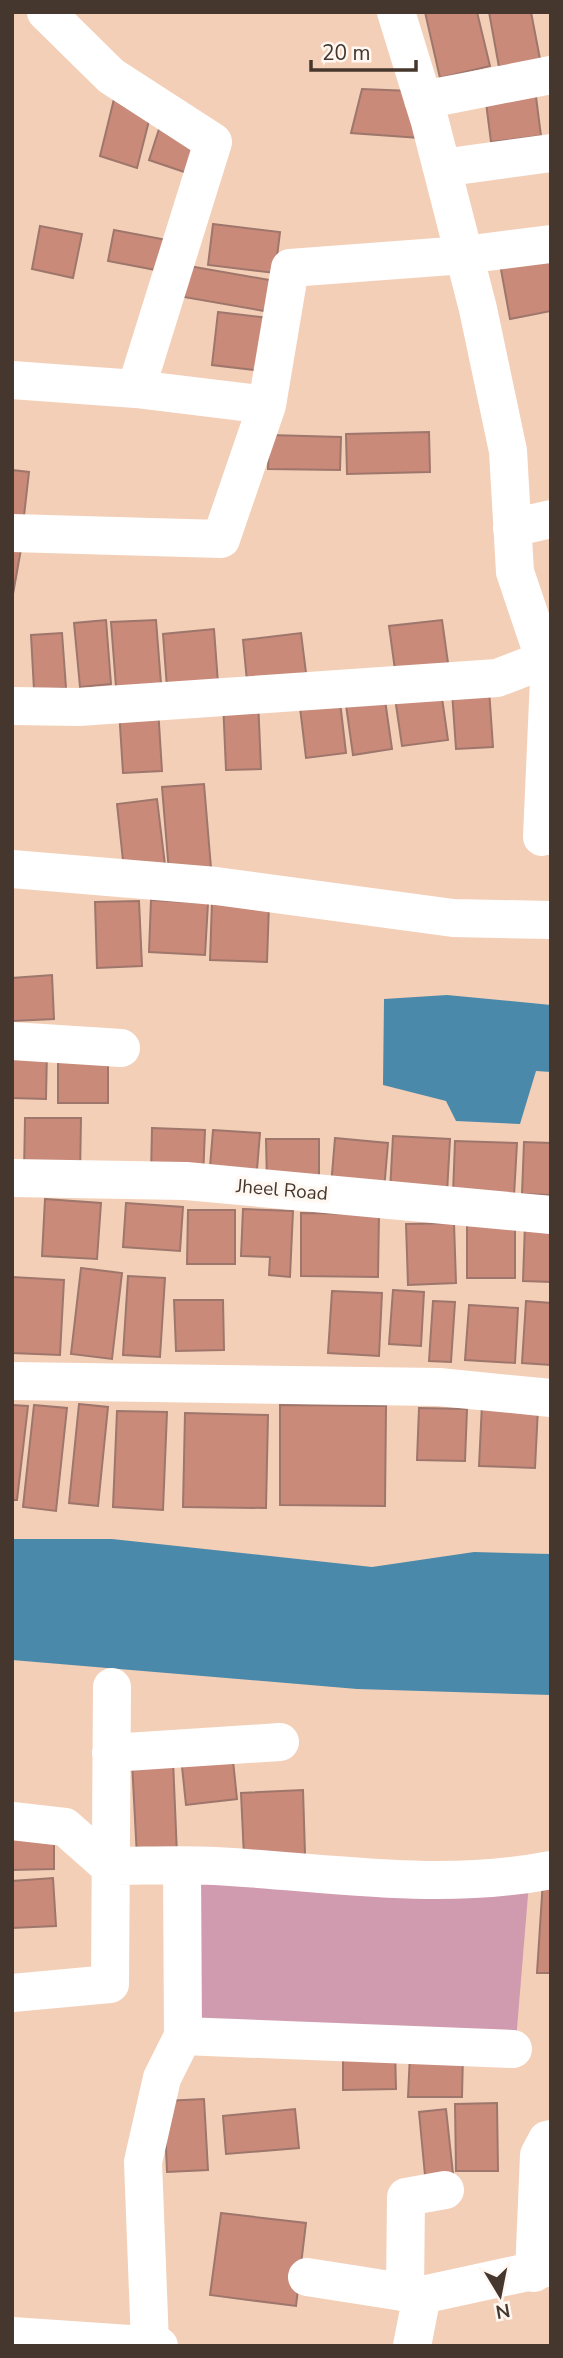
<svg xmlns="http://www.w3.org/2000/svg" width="563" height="2358" viewBox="0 0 563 2358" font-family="'Nunito Sans',sans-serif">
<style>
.green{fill:#d19baf}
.water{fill:#4b89ab}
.building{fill:#c98a7a;stroke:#9e766c;stroke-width:2}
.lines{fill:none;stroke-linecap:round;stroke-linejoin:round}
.minor{stroke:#fff;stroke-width:38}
.major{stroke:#fff;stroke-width:38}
.labels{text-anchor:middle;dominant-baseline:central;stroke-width:7;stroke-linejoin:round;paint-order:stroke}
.street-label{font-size:19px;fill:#45372d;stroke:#fff7f2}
</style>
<rect width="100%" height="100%" fill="#f4cfb7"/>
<path class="green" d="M 190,1876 L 529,1883 L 516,2041 L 189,2034 Z"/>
<path class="water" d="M 447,995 L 551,1005 L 551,1072 L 536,1071 L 520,1124 L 456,1121 L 446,1101 L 383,1085 L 384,999 Z
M 12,1539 L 112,1539 L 372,1567 L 474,1552 L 551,1554 L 551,1695 L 357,1689 L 12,1660 Z"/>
<path class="building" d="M 425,12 L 477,12 L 490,66 L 440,78 Z
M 489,12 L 531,12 L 540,59 L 499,67 Z
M 362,89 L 411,91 L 419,138 L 351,133 Z
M 535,89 L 541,136 L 491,142 L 485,95 Z
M 115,95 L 151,113 L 137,168 L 100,156 Z
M 160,126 L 205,141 L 193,175 L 149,160 Z
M 213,224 L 280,232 L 275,273 L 208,265 Z
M 40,226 L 82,234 L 73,278 L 32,269 Z
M 114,230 L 167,240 L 161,271 L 108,261 Z
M 551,255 L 551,311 L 510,319 L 500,264 Z
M 189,266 L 275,281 L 270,312 L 184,297 Z
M 218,312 L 269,318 L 263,371 L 212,365 Z
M 429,432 L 430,472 L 347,474 L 346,434 Z
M 269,435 L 341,437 L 340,470 L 268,469 Z
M 12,470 L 29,472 L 24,516 L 12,515 Z
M 12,537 L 23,538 L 13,594 L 12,594 Z
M 106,620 L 111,684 L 80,687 L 74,623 Z
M 156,620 L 161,684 L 116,687 L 111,622 Z
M 442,620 L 448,663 L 395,670 L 389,626 Z
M 214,629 L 218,683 L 167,688 L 163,634 Z
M 62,633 L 66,688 L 34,690 L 31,635 Z
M 301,633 L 306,673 L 247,681 L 243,640 Z
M 440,684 L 448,740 L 402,746 L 394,691 Z
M 489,689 L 493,747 L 456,749 L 452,692 Z
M 339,693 L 346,753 L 306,758 L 299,699 Z
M 384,693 L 392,749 L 353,755 L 345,698 Z
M 258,699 L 261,769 L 226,770 L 223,701 Z
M 158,708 L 162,771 L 123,773 L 119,710 Z
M 204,784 L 211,868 L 169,872 L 162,787 Z
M 157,799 L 165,865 L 124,870 L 117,804 Z
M 151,900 L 208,903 L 205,955 L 149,952 Z
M 139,901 L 142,966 L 97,968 L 95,902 Z
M 212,902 L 269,904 L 267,962 L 210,960 Z
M 52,975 L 54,1019 L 12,1021 L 12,978 Z
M 12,1050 L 47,1050 L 46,1099 L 12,1098 Z
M 58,1054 L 108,1055 L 108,1103 L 58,1103 Z
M 25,1118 L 81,1118 L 80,1175 L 24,1173 Z
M 152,1128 L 205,1130 L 203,1178 L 151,1176 Z
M 213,1130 L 260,1133 L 256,1182 L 209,1179 Z
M 393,1136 L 450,1139 L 447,1193 L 390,1191 Z
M 335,1138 L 388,1143 L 384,1190 L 331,1186 Z
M 266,1139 L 319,1139 L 319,1182 L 267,1183 Z
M 455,1141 L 517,1143 L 514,1196 L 453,1194 Z
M 524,1142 L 551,1143 L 551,1195 L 522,1194 Z
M 45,1199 L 101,1203 L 97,1259 L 42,1256 Z
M 126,1203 L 183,1207 L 180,1251 L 123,1247 Z
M 243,1209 L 293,1211 L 290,1277 L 269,1275 L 270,1257 L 241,1256 Z
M 188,1210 L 235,1210 L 235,1264 L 187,1264 Z
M 301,1213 L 379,1214 L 378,1277 L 301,1276 Z
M 467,1219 L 515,1219 L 515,1278 L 467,1278 Z
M 454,1223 L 456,1283 L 408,1285 L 406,1224 Z
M 525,1224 L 551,1225 L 551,1282 L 523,1281 Z
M 81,1268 L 122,1273 L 112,1359 L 71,1354 Z
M 128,1276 L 165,1278 L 160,1357 L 123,1355 Z
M 12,1277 L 64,1280 L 60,1355 L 12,1353 Z
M 393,1290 L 424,1292 L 421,1346 L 389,1344 Z
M 332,1291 L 382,1293 L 379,1356 L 328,1353 Z
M 174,1300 L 223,1300 L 224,1350 L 176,1351 Z
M 433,1301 L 455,1302 L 451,1362 L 429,1361 Z
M 526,1301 L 551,1303 L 551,1365 L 522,1363 Z
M 469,1305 L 518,1308 L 515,1363 L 465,1360 Z
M 79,1404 L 108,1407 L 98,1506 L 69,1503 Z
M 482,1404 L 538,1408 L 535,1468 L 479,1466 Z
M 12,1405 L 28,1406 L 17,1500 L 12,1500 Z
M 34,1405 L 67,1408 L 56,1511 L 23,1507 Z
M 280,1405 L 386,1406 L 385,1506 L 280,1505 Z
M 419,1408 L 467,1409 L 465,1461 L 417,1460 Z
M 117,1411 L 167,1412 L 163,1510 L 113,1507 Z
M 185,1413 L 268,1415 L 266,1508 L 183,1507 Z
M 232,1751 L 237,1799 L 186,1805 L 181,1757 Z
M 173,1760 L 177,1855 L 137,1857 L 132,1762 Z
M 303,1790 L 305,1854 L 244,1857 L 241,1793 Z
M 12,1834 L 54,1834 L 54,1869 L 12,1870 Z
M 53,1878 L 56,1926 L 12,1928 L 12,1881 Z
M 543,1880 L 551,1880 L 551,1973 L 537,1973 Z
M 395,2048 L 396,2089 L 343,2090 L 343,2049 Z
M 410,2053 L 463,2053 L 462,2097 L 408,2097 Z
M 204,2099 L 208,2170 L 167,2172 L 164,2101 Z
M 497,2103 L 498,2171 L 456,2171 L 455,2104 Z
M 295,2109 L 299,2148 L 226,2154 L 223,2116 Z
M 446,2109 L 454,2183 L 426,2186 L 419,2112 Z
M 221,2213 L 306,2223 L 296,2306 L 210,2295 Z"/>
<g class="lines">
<path class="minor" d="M 46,12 L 111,76 L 213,142 L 136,389
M 396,12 L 430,122 L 478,309 L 508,451 L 515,572 L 551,679
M 423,100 L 551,75
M 442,168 L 551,153
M 12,380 L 136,389 L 267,405
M 512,528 L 551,519
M 12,533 L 221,539 L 267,405 L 290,268 L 464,255 L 551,244
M 12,706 L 79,707 L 497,678 L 544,660
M 542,837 L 549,679
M 12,869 L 216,886 L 453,918 L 551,920
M 12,1041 L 121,1048
M 12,1178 L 186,1181 L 551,1215
M 12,1381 L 439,1387 L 551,1398
M 111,1753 L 280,1742
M 12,1821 L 65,1827 L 109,1866 C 144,1866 180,1864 215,1866 C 328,1872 439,1892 551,1870
M 12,1993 L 110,1984 L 112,1687
M 183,2036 L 513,2049
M 534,2273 L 539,2155 L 547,2140 L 551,2139
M 307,2277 L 422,2295 L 551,2267
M 405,2293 L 406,2197 L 445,2190
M 150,2344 L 143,2162 L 162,2078 L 183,2036 L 182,1866
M 412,2346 L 422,2295"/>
<path class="major" d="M 12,2336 L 159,2346"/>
</g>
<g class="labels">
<g class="street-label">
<text transform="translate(282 1190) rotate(5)">Jheel Road</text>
</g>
</g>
<rect width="563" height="2358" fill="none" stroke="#45372d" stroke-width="28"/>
<g transform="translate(500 2295) rotate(170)" stroke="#fff7f2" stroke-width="5" paint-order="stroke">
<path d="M0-5L12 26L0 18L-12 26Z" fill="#45372d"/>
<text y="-10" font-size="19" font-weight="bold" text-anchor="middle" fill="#45372d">N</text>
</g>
<path d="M311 60v10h105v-10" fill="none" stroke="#45372d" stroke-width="3.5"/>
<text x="322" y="60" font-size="21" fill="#45372d" stroke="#fff7f2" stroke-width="5" paint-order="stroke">20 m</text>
</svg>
